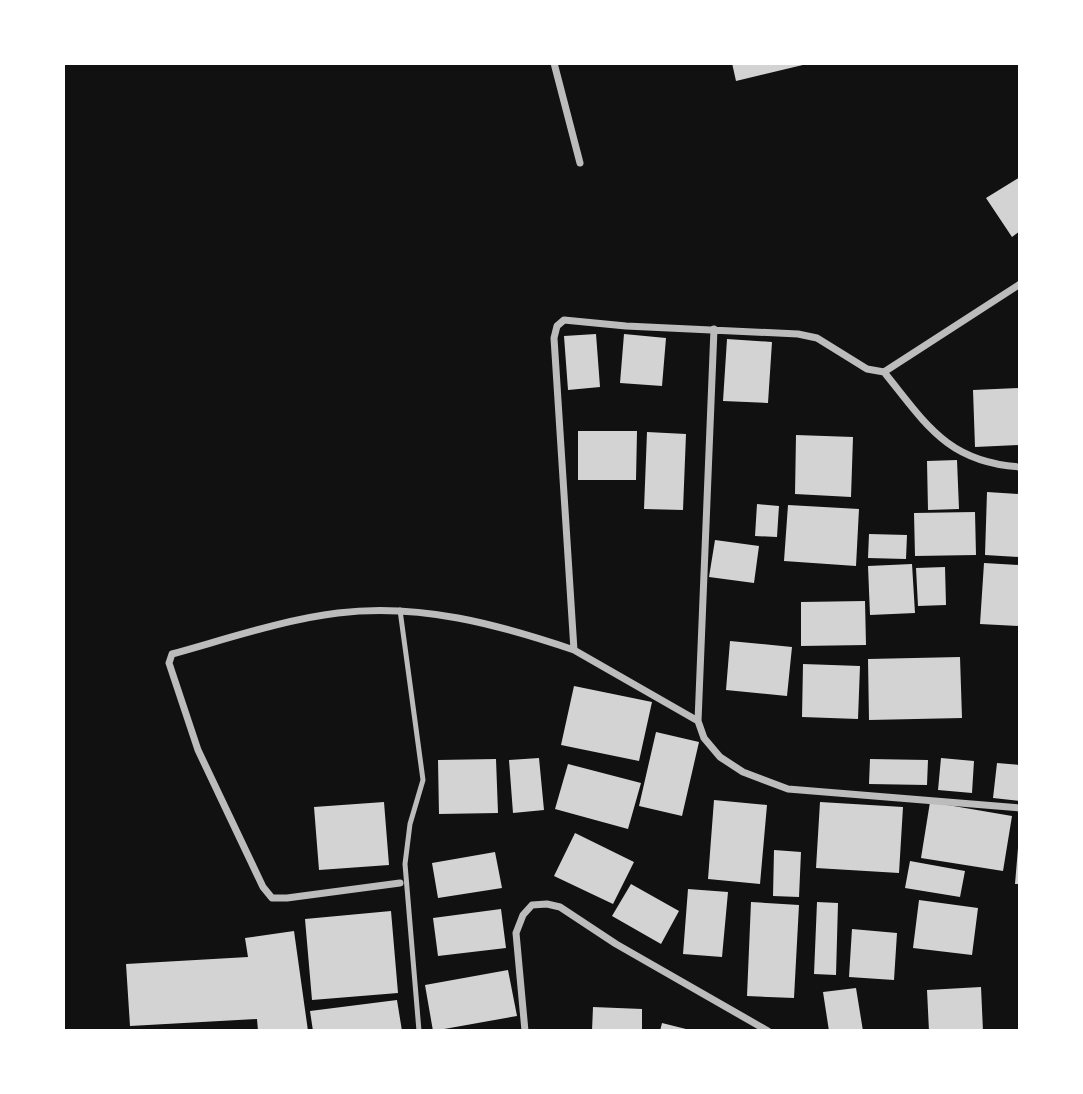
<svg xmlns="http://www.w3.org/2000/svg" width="1083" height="1094" viewBox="0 0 1083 1094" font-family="Montserrat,sans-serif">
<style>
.building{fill:#d3d3d3}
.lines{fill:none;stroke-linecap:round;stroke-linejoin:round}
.service{stroke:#bcbcbc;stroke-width:5}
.minor{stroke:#bcbcbc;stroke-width:7}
</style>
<rect width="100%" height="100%" fill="#111"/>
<path class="building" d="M 732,63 L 807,63 L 807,64 L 736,81 Z
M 1020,177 L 1020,231 L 1012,237 L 986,198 Z
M 596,334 L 600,387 L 568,390 L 564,336 Z
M 624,334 L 666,338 L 662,386 L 620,383 Z
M 727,339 L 772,342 L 768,403 L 723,401 Z
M 1020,388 L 1020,445 L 975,447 L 973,390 Z
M 578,431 L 637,431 L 636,480 L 578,480 Z
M 647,432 L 686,434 L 683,510 L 644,509 Z
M 796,435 L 853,437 L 851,497 L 795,494 Z
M 957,460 L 959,509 L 928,510 L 927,461 Z
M 987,492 L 1020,494 L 1020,557 L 985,555 Z
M 757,504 L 779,506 L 777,537 L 755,536 Z
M 788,505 L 859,509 L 856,566 L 784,561 Z
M 975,512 L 976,555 L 915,556 L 914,513 Z
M 869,534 L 907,535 L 906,559 L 868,558 Z
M 715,540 L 759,546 L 754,583 L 709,577 Z
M 984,563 L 1020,565 L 1020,626 L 980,624 Z
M 912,564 L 915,613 L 870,615 L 868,566 Z
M 945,567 L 946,605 L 918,606 L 916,568 Z
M 865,601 L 866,645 L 801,646 L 801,602 Z
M 730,641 L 792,647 L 787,696 L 726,690 Z
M 960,657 L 962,718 L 869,720 L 868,659 Z
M 803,664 L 860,666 L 858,719 L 802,717 Z
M 574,686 L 652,702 L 639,761 L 561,745 Z
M 656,732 L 699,742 L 682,816 L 639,806 Z
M 539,758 L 544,810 L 513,813 L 509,760 Z
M 941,758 L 974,761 L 972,793 L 938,790 Z
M 496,759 L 498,813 L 439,814 L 438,760 Z
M 870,759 L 928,760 L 927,785 L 869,784 Z
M 997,763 L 1020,765 L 1020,801 L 993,798 Z
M 568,764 L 641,783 L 628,829 L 555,809 Z
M 714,800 L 767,805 L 760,884 L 708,879 Z
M 384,802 L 389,865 L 319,870 L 314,807 Z
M 820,802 L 903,807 L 899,873 L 816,868 Z
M 930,802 L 1012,816 L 1003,871 L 921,858 Z
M 575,833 L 634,862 L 613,904 L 554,876 Z
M 1018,848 L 1020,848 L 1020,884 L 1015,884 Z
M 774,850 L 801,852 L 799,897 L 773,896 Z
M 495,852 L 502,888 L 438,898 L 432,863 Z
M 910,861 L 965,871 L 960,897 L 905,888 Z
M 631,884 L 679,911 L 661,944 L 612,916 Z
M 688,889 L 728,892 L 722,957 L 683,954 Z
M 919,900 L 978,908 L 972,955 L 913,948 Z
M 751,902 L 799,905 L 794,998 L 747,996 Z
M 817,902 L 838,903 L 836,975 L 814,974 Z
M 501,909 L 506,948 L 438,956 L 433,918 Z
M 391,911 L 398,993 L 312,1000 L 305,919 Z
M 852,929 L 897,933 L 894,980 L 849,977 Z
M 294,931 L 308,1031 L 258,1031 L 257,1019 L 130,1026 L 126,964 L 248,957 L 245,938 Z
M 508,970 L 517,1016 L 433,1031 L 425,985 Z
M 981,987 L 983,1031 L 929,1031 L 927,990 Z
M 856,988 L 863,1031 L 829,1031 L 823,992 Z
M 397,1000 L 402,1031 L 313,1031 L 310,1011 Z
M 593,1007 L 642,1009 L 642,1031 L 592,1031 Z
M 662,1023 L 690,1030 L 690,1031 L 660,1031 Z"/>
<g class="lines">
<path class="service" d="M 400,610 L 423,780 L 410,824 L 405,864 L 419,1031"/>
<path class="minor" d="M 554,63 L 580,163
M 714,329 L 698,721 L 704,738 L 720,757 L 743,772 L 788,789 L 1020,808
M 884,372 C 926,424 947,462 1020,467
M 698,721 L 574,650 L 554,338 L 557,326 L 564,320 L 626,326 L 798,334 L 817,338 L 867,369 L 884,372 L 1020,284
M 400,883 L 287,898 L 272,898 L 263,887 L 198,750 L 169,663 L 172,654 C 223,640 286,619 338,613 C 420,603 497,624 574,650
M 525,1031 L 516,933 L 523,915 L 532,905 L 547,904 L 560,907 L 616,944 L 768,1031"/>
</g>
<rect width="1083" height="1094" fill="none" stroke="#ffffff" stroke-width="130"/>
</svg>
